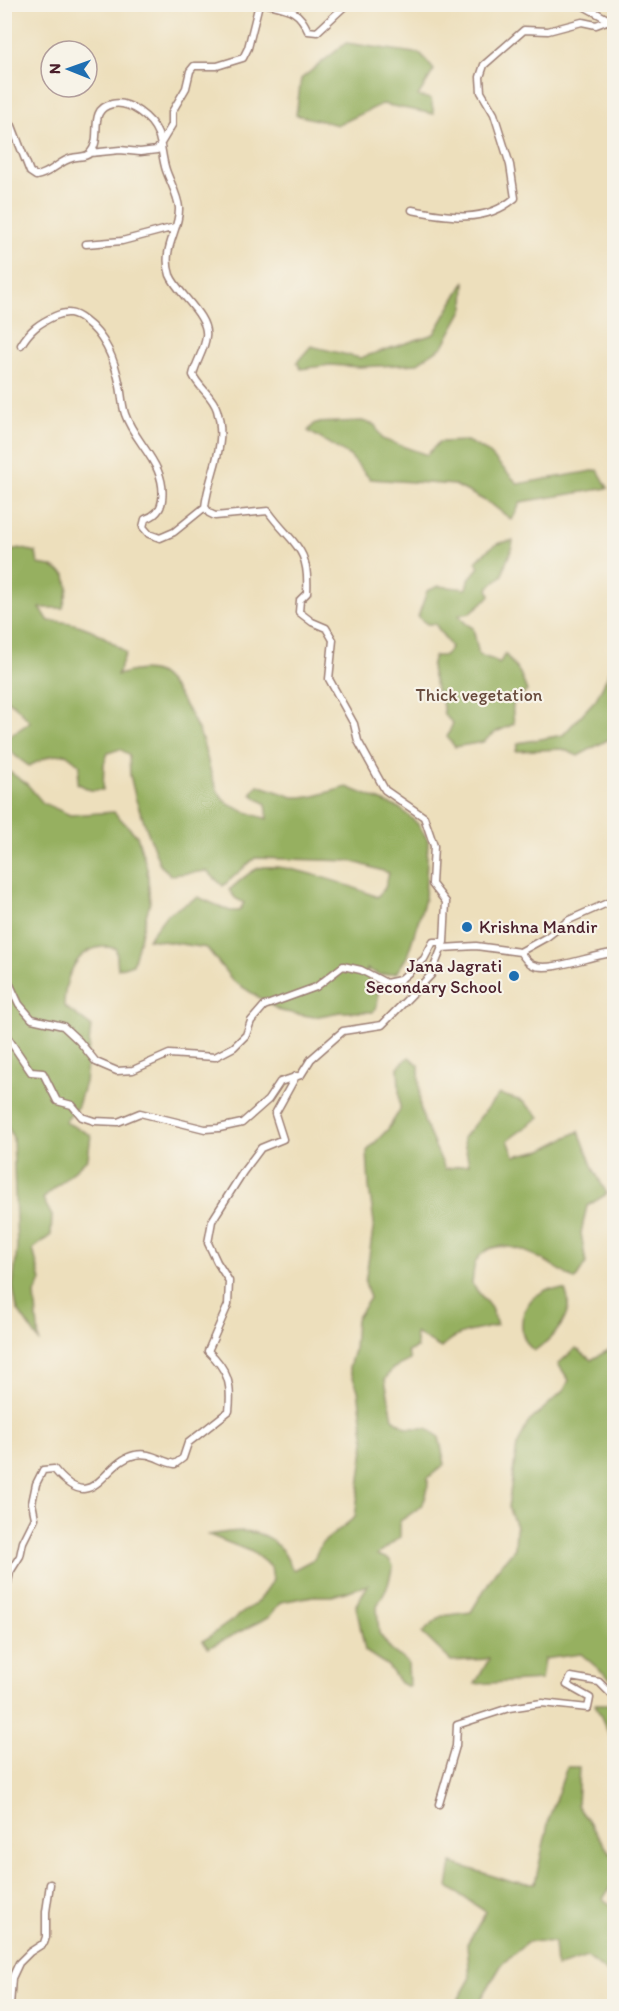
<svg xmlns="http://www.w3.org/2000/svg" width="619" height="2011" viewBox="0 0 619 2011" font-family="Itim,sans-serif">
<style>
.forest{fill:#96b061;stroke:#706846;stroke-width:1.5}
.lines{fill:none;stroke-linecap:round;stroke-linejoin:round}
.street-casing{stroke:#9c7f74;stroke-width:9}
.street{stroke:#fff;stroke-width:6}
.poi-dot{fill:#1f6fb2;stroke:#f7f3e8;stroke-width:2}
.labels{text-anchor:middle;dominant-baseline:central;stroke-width:4.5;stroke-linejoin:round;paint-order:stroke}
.park-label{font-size:18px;fill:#674a3c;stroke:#f7f3e8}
.poi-label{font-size:18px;fill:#4a1f2b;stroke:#f7f3e8;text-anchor:start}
</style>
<rect width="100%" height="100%" fill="#f7f3e8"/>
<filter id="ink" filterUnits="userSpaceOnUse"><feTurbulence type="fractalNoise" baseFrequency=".0167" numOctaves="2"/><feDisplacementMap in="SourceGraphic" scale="12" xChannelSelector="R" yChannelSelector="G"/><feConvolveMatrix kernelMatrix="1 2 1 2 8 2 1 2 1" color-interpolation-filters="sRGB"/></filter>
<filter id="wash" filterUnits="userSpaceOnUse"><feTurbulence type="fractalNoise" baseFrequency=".008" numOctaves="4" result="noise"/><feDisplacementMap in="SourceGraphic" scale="24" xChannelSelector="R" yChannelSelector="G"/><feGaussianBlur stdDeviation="1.35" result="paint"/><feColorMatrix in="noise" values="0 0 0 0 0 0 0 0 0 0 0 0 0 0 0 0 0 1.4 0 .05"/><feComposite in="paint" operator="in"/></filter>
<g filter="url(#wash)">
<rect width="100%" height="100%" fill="#eddfbc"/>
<path class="forest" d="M 346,43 L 421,54 L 434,70 L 418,96 L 431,99 L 434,114 L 382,104 L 338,125 L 296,115 L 301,79 Z
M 465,281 L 464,308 L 443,346 L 416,364 L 360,367 L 330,365 L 301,369 L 297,362 L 311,346 L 360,358 L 434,334 Z
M 362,421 L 375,425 L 382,439 L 427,455 L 439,442 L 467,441 L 488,452 L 518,484 L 598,470 L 608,488 L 521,502 L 512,520 L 491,504 L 455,485 L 370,479 L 350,456 L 308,431 L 315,423 Z
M 513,541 C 512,554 504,562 503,575 L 488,588 L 490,596 L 470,613 L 459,615 L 465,623 L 473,628 L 479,655 L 494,660 L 499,664 L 505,654 L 520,673 L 527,691 C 509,705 512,703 514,724 L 496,732 L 483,742 L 455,747 L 447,737 L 453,723 L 444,715 L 441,693 L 436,691 C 436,677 426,670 435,656 L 445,656 L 451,647 L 435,624 L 427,624 L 418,617 L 427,591 L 439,586 L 466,589 L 468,580 L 479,567 L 476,562 C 489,548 494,542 513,541 Z
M 19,548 L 36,552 L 38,564 L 51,566 L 66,575 L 68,588 L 63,608 L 40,608 L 49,621 C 81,621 102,633 126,653 L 117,675 C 130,672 145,667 158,673 C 173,681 195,721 201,737 C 209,758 209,779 222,798 C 229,807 256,816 268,819 L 266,804 L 251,794 L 258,785 L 293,797 L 311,797 L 347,787 L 399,808 L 417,823 L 428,840 L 425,899 L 407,957 L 396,973 L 380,975 L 367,969 L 366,974 C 377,987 383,996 373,1012 L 340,1012 L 314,1017 L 280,1011 L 233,981 L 207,948 L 148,939 L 167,914 L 198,897 L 230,911 L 239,911 L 244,903 L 235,898 L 229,890 C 238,883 249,871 259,868 C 282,861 355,887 377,897 L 385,888 L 389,873 L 351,861 L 255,858 L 223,886 L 207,871 L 171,875 L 160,865 L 136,800 L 130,775 L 129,755 L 120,749 L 108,753 L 104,764 L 103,790 L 90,790 L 77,783 L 80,765 L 66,754 L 50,756 L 29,766 C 19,759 8,752 4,740 L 30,722 L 15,705 L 5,699 L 5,554 Z
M 614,663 L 614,741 L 611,738 L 578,756 L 563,749 L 516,751 L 518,743 L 563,735 L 596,699 Z
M 4,768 L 27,784 L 43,803 L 70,815 L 114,812 L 137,836 L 147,868 L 150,902 L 133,964 L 118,969 L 116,948 C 112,948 106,946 102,947 C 74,950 64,981 64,1006 L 91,1026 L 85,1082 L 78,1106 L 65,1122 L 91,1135 L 88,1158 L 43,1199 L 52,1216 L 51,1235 L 33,1249 L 41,1281 L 35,1294 L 39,1341 L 17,1309 L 13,1287 L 17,1248 L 13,1138 L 4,1117 Z
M 409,1057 L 419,1065 L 420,1107 L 425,1124 L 445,1169 L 469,1164 L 463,1138 L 499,1094 L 522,1101 L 540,1117 L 508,1140 L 514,1156 L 542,1150 L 579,1131 L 593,1168 L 607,1194 L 587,1206 L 581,1233 L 586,1263 L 575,1280 C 552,1265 498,1225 476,1261 C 473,1267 473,1278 472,1284 L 491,1308 L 497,1325 C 474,1333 461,1328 441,1348 L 415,1333 L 417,1348 L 407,1352 L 410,1360 L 392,1369 L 385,1380 L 393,1418 L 407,1428 L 427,1428 L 439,1437 L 445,1464 L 428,1478 C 428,1505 421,1507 400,1521 L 400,1537 L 377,1555 L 389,1559 L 393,1566 L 388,1585 L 377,1606 L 379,1633 L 391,1650 L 408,1663 L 409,1687 L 400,1683 L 388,1666 L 365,1651 L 356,1605 L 368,1585 L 332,1596 L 313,1596 L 281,1602 L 269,1617 L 208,1648 L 203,1641 L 259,1601 L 273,1580 L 271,1567 L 252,1552 L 209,1535 C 235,1530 262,1526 281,1549 C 286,1555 289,1563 293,1570 L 314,1559 L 321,1544 L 355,1517 L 365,1441 L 358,1390 L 349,1367 L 354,1350 L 356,1319 L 370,1298 L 365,1283 L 374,1223 L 369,1187 L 367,1151 L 388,1129 L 400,1110 L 398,1067 Z
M 548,1289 L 565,1290 C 577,1315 553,1338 534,1351 C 518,1338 518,1315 532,1299 C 536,1295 543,1292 548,1289 Z
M 614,1347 L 614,1682 L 581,1654 L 544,1659 L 541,1680 L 475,1684 L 489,1659 L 451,1661 L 422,1633 L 442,1616 L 471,1612 L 495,1572 L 515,1548 L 516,1527 L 508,1507 L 517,1446 L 528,1423 L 564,1390 L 569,1380 L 558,1364 L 576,1348 L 591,1360 Z
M 595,1704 L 614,1704 L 614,1825 L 612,1823 L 614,1745 Z
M 567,1767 L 579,1767 L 577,1805 L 614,1859 L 614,1881 L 603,1899 L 614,1907 L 614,2006 L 610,2006 L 612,1976 L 587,1957 L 556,1967 L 554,1942 L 529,1941 L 502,1964 L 477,2006 L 458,2006 L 455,2005 L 470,1979 L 467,1944 L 486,1912 L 448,1887 L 452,1863 L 512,1882 L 535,1883 L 550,1815 Z"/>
</g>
<g filter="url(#ink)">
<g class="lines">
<g class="street-casing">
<path id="street" d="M 268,4 C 289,9 299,10 308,31 L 317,32 L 347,4
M 580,4 L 609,20 L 614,20
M 4,119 L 12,126 L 30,172 L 36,176 C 51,174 59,161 72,158 C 78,156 85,158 90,153 C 104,138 86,110 112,104 C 129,100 152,118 158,134 C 162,145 162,158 166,170 C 170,182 178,195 179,208 C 180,230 161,248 170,275 C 177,293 209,316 206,336 C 205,350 196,361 193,375 C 199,388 213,396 217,410 C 228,446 209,472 205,507 L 209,513 L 215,516 L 268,511 C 292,545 310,545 307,593 L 300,600 L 299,612 L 312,622 L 326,628 L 333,640 L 329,679 L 354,724 L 358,741 L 385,790 L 424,817 L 434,846 L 432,884 L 446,902 L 444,942 L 431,975 L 382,1025 L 343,1031 L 311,1059 L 301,1075 L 280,1082 L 268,1100 L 242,1123 L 219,1128 L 205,1129 L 140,1113 L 118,1122 L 94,1121 L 82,1117 L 72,1105 L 57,1101 L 43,1073 L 31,1072 L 8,1038 L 4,1037
M 90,153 L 120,150 L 140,152 L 157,150 L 172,125 L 172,112 L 186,88 L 190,71 L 194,66 L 217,66 L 243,58 L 248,48 L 259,4
M 412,210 C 447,217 485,224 515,198 L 510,165 L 494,114 L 481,92 L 480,77 L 484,65 L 524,30 L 548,31 L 582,22 L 596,25 L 609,20 L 614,29
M 86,244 L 122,241 L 175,227
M 21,345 C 30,330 39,323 55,316 C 67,311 74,312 84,320 C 106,336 115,361 120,386 C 122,396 122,405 125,414 C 135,444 167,464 162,500 C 161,510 155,516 145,519 L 143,527 L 149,534 L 160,538 L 174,532 L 205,507
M 442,948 L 476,946 L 520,952 L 547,937 L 569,920 L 614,900
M 520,952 C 524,957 527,963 533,965 C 549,973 594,954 614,953
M 4,972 L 19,1004 L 32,1019 L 63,1026 L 79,1041 L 96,1062 L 117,1071 L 133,1070 L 169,1054 L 215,1057 L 234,1047 L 246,1035 L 251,1021 L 264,1006 L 316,987 L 343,966 L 361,970 L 386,983 L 400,980 L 424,959 L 433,942 L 444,942
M 4,1602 L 10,1572 L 20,1556 L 23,1542 L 35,1518 L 32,1503 L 36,1484 L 43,1470 L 54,1469 C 94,1518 102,1462 135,1455 C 150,1451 161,1462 175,1464 L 183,1458 L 188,1443 L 229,1411 C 232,1384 228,1370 208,1351 L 228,1305 L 229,1281 L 217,1262 L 208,1243 L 212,1221 L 243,1172 L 261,1148 L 283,1139 L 275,1114 L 296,1076
M 439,1804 L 456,1746 L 457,1725 L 509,1708 L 542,1703 L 588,1708 L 590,1698 L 567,1685 L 571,1677 L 599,1682 L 614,1697
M 10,2006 L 12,1978 L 19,1963 L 30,1952 L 44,1943 L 46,1937 L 46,1912 L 50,1884"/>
</g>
<use href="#street" class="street"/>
</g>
</g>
<g class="poi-dot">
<circle cx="467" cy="927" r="6"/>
<circle cx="514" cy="976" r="6"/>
</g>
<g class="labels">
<g class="park-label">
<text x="479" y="695">Thick vegetation</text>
</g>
<g class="poi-label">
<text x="479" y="927">Krishna Mandir</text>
<text x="502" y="966" text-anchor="end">Jana Jagrati<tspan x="502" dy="21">Secondary School</tspan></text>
</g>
</g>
<rect width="619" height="2011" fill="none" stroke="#f7f3e8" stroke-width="24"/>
<g transform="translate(69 69) rotate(271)"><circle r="28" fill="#f7f3e8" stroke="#b29e9c" stroke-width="1.5"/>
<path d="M0-4.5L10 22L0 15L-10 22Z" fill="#1f6fb2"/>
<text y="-9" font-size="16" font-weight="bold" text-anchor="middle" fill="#4a1f2b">N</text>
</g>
</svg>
